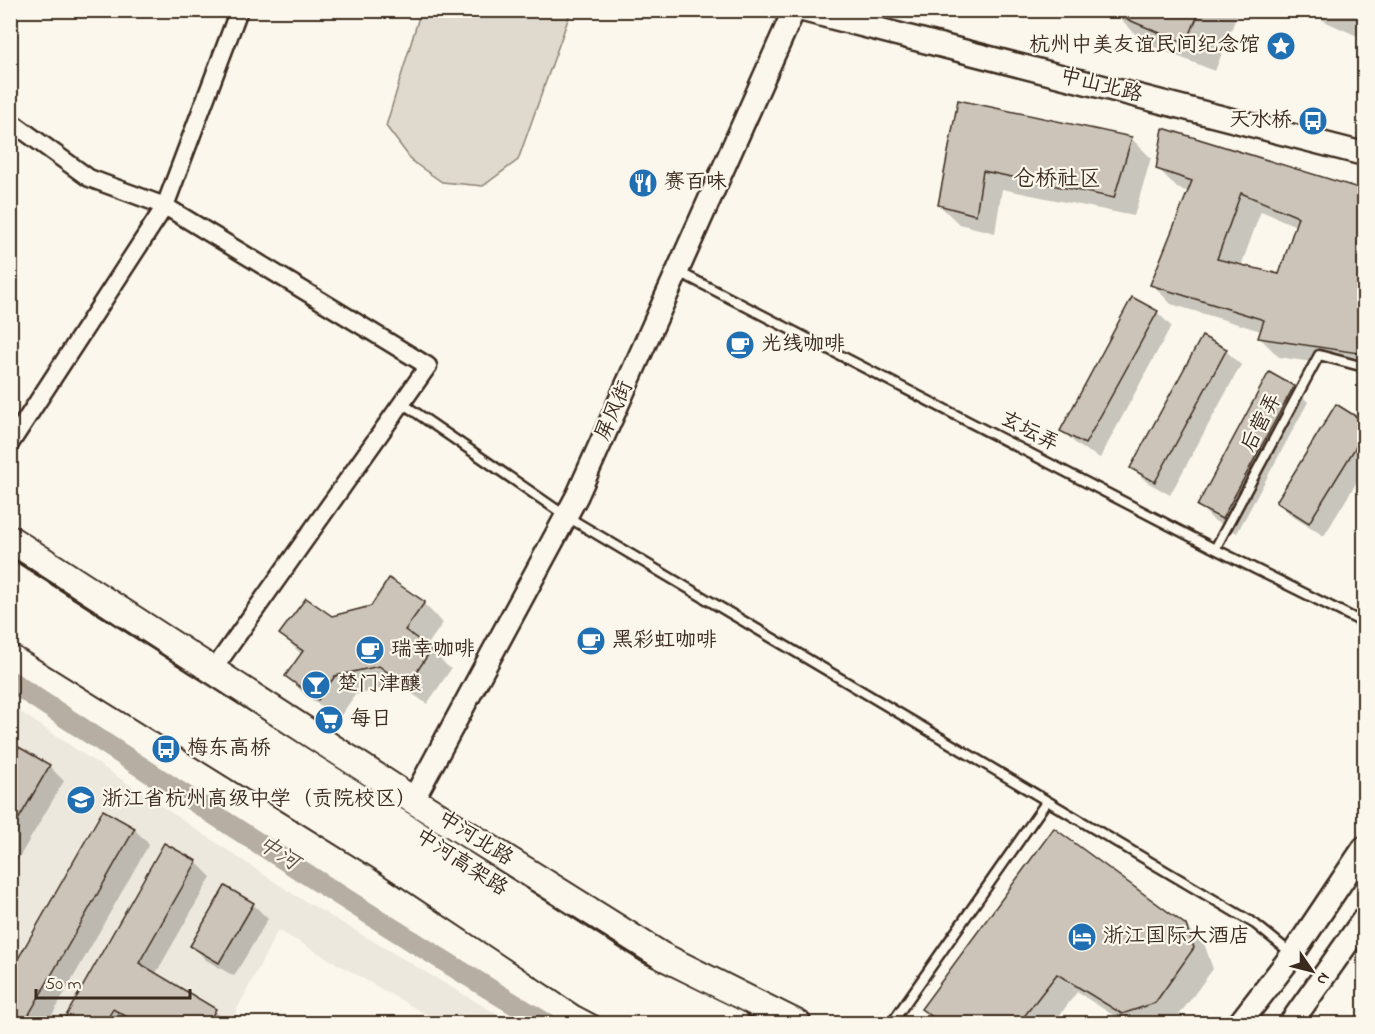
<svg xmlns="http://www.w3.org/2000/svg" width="1375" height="1034" viewBox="0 0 1375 1034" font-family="'Indie Flower','LXGW WenKai TC',sans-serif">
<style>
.built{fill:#ede8dd}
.green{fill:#dfd9ce;stroke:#8d8276;stroke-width:1.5}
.shadow{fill:#0003;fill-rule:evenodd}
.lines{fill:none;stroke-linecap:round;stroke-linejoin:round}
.canal{stroke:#b6aea2;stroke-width:21}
.building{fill:#ccc4b9;stroke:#3b2a1e;stroke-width:1.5;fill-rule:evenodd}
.service-casing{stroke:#3b2a1e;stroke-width:13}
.minor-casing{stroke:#3b2a1e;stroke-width:21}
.tertiary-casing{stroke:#3b2a1e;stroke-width:26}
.secondary-casing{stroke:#3b2a1e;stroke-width:27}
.primary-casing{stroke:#3b2a1e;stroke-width:30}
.trunk-casing{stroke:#3b2a1e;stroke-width:32}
.service{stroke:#fbf7ec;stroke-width:8}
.minor{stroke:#fbf7ec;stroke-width:16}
.tertiary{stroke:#fbf7ec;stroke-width:21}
.secondary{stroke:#fbf7ec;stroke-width:22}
.primary{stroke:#fbf7ec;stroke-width:26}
.trunk{stroke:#fbf7ec;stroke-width:27}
.labels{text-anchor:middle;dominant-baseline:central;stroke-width:4.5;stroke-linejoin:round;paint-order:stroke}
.poi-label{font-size:21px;fill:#3b2a1e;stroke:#fbf7ec;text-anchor:start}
.street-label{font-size:21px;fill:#3b2a1e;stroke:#fbf7ec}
.neighbourhood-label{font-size:22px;fill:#3b2a1e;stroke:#fbf7ec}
.water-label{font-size:22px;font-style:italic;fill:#605246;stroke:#fbf7ec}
</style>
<rect width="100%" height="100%" fill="#fbf7ec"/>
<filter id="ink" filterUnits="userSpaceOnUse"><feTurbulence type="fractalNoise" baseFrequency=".0167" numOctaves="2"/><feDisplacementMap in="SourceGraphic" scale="12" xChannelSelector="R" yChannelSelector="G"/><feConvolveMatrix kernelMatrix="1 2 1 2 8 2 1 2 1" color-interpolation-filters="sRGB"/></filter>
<g filter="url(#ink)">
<path class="built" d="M 10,705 L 293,894 L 512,1023 L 441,1023 L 278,930 L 230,1023 L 11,1023 Z"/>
<path class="green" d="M 421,10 L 571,11 L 518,160 L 483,186 L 442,182 L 413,162 L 386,126 Z"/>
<path class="shadow" d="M 1117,10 L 1239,10 L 1215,71 L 1144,43 L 1116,14 Z
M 1313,10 L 1364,10 L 1364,39 L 1324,21 Z
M 1364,90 L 1364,113 L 1358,107 Z
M 960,102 L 1132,139 L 1151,158 L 1134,216 L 1002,189 L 995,233 L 959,224 L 939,205 Z
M 1158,168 L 1364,191 L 1364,370 L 1279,357 L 1259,337 L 1261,331 L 1171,304 L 1152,284 L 1189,192 L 1177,188 ZM 1261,211 L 1296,226 L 1280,276 L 1241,266 Z
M 1157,312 L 1171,326 L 1100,458 L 1077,445 L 1062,430 Z
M 1226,351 L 1241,365 L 1170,495 L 1147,482 L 1132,468 Z
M 1293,387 L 1308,402 L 1237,533 L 1213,520 L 1199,505 Z
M 1364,423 L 1364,470 L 1324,536 L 1292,516 L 1278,502 Z
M 424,604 L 443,623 L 426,647 L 451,669 L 427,704 L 400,685 L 355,695 L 339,718 L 306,696 L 287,676 L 302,655 L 281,634 L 331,617 Z
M 49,766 L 64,781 L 10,873 L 10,791 Z
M 104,812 L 134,829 L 149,844 L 47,1024 L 10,1024 L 10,976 Z
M 165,845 L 196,862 L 211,877 L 155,975 L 215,1011 L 228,1024 L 64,1024 Z
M 253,904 L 268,919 L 234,976 L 206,960 L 192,945 Z
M 1185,926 L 1205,946 L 1213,969 L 1174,1022 L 1171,1024 L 1127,1024 L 1077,992 L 1053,1024 L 938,1024 L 923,1009 Z"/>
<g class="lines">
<path class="canal" d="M 10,681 C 188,798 365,914 547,1024"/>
</g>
<path class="building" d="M 1105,10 L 1200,10 L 1186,44 Z
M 958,100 L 1132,137 L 1114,198 L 983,171 L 976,215 L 938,205 Z
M 1163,128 L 1365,190 L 1365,354 L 1258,338 L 1264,320 L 1150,285 L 1192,181 L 1156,169 ZM 1241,193 L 1298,217 L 1279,274 L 1217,259 Z
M 1132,297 L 1158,311 L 1085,444 L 1060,431 Z
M 1202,336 L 1227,349 L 1155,482 L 1130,468 Z
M 1269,372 L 1294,386 L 1222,519 L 1197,506 Z
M 1336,404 L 1365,422 L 1365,432 L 1309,523 L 1276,502 Z
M 389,578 L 425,602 L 405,630 L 432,649 L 407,686 L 379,666 L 335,676 L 318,700 L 285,676 L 303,651 L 279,634 L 306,598 L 332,616 L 371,606 Z
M 10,742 L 50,765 L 10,834 Z
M 103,810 L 135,828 L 24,1023 L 10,1023 L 10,973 Z
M 1054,828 L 1186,925 L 1194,948 L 1155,1003 L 1122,1014 L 1057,974 L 1019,1023 L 942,1023 L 921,1009 Z
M 164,843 L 197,861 L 139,963 L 216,1009 L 208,1023 L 138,1023 L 113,1009 L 105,1023 L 62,1023 Z
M 225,886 L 254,903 L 219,963 L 190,946 Z"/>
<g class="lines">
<g class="service-casing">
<path id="service" d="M 679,272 L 1215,549 L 1364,623
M 402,403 L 566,516 L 1255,924 L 1291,953
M 1215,549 L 1319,355 L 1364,367
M 891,1024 L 1047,801"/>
</g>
<g class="minor-casing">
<path id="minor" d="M 10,121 L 89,178 L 165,206 L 428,366 L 213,670
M 10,444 L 165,206 L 239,10"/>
</g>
<g class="tertiary-casing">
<path id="tertiary" d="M 413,800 L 577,496 L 794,10"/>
</g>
<g class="secondary-casing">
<path id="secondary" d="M 803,10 L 1364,154
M 1239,1024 L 1293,954 L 1364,848
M 1290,1024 L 1364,919"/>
</g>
<g class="primary-casing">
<path id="primary" d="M 10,539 L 413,800 L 662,956 L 798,1024
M 10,625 L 380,856 L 586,994 L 643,1024"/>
</g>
<g class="trunk-casing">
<path id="trunk" d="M 10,575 L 634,974 L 736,1024
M 10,605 L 627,998 L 678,1024"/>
</g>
<use href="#service" class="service"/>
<use href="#minor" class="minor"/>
<use href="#tertiary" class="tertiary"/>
<use href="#secondary" class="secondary"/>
<use href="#primary" class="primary"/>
<use href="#trunk" class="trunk"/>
</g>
</g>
<defs>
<g id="sight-disc" transform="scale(1.5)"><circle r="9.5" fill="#1f6fb2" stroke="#fbf7ec"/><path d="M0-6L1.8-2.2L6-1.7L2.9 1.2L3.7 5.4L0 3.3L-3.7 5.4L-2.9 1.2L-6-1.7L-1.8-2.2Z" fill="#fff"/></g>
<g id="bus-disc" transform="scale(1.5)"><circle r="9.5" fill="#1f6fb2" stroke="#fbf7ec"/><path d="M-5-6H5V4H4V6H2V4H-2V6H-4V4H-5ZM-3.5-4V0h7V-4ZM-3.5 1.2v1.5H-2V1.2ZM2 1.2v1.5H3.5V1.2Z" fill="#fff"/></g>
<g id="restaurant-disc" transform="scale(1.5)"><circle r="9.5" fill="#1f6fb2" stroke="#fbf7ec"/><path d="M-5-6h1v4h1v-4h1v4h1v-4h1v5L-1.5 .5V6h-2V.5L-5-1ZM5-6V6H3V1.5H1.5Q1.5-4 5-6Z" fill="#fff"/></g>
<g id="cafe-disc" transform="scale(1.5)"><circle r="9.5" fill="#1f6fb2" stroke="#fbf7ec"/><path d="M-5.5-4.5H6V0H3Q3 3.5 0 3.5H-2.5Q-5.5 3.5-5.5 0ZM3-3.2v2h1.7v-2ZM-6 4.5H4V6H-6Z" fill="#fff"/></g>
<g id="bar-disc" transform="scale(1.5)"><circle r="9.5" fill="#1f6fb2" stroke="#fbf7ec"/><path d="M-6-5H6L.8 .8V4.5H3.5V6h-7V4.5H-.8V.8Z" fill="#fff"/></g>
<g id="supermarket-disc" transform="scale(1.5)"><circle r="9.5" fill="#1f6fb2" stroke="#fbf7ec"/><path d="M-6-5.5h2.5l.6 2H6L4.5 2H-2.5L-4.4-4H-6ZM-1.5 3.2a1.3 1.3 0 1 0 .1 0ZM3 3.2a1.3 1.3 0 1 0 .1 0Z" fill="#fff"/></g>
<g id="school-disc" transform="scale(1.5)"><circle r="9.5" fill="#1f6fb2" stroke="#fbf7ec"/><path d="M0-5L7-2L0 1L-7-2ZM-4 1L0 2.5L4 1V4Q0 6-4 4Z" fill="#fff"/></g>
<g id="hotel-disc" transform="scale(1.5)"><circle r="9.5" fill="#1f6fb2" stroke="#fbf7ec"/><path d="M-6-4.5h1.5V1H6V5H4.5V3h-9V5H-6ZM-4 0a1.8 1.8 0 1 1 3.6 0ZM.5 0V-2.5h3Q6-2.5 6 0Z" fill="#fff"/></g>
</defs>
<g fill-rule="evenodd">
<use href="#sight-disc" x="1281" y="46"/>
<use href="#bus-disc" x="1313" y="121"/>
<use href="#restaurant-disc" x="643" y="183"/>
<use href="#cafe-disc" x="740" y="345"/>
<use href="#cafe-disc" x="591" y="641"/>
<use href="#cafe-disc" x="370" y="650"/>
<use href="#bar-disc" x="316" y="685"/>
<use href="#supermarket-disc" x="329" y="720"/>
<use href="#bus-disc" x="166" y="749"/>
<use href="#school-disc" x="81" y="800"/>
<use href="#hotel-disc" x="1082" y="937"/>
</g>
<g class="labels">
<g class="poi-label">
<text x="1260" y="46" text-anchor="end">杭州中美友谊民间纪念馆</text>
<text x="1292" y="121" text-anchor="end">天水桥</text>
<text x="664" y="183">赛百味</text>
<text x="761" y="345">光线咖啡</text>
<text x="612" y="641">黑彩虹咖啡</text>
<text x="391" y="650">瑞幸咖啡</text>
<text x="337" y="685">楚门津醸</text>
<text x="350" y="720">每日</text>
<text x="187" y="749">梅东高桥</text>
<text x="102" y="800">浙江省杭州高级中学（贡院校区）</text>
<text x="1103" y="937">浙江国际大酒店</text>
</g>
<g class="street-label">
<text transform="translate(1101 86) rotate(14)">中山北路</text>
<text transform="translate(615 411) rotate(-66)">屏风街</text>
<text transform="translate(1262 423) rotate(-62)">后营弄</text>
<text transform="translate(1029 432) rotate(27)">玄坛弄</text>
<text transform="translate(475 839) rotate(32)">中河北路</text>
<text transform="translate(461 863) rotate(33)">中河高架路</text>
</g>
<g class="neighbourhood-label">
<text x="1057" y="180">仓桥社区</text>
</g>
<g class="water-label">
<text transform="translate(278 854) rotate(33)">中河</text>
</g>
</g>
<rect width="1375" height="1034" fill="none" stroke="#fbf7ec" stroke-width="36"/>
<rect x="18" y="18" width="1339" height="998" fill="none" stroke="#3b2a1e" stroke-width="2" filter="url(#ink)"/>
<g transform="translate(1312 971) rotate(125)" stroke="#fbf7ec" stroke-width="4.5" paint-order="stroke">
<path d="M0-4.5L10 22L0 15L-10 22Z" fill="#3b2a1e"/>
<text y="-9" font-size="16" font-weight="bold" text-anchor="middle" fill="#3b2a1e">N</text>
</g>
<path d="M36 989v9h154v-9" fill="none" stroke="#3b2a1e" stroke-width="3"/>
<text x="45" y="989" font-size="18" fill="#3b2a1e" stroke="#fbf7ec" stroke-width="4.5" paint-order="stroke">50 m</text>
</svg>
